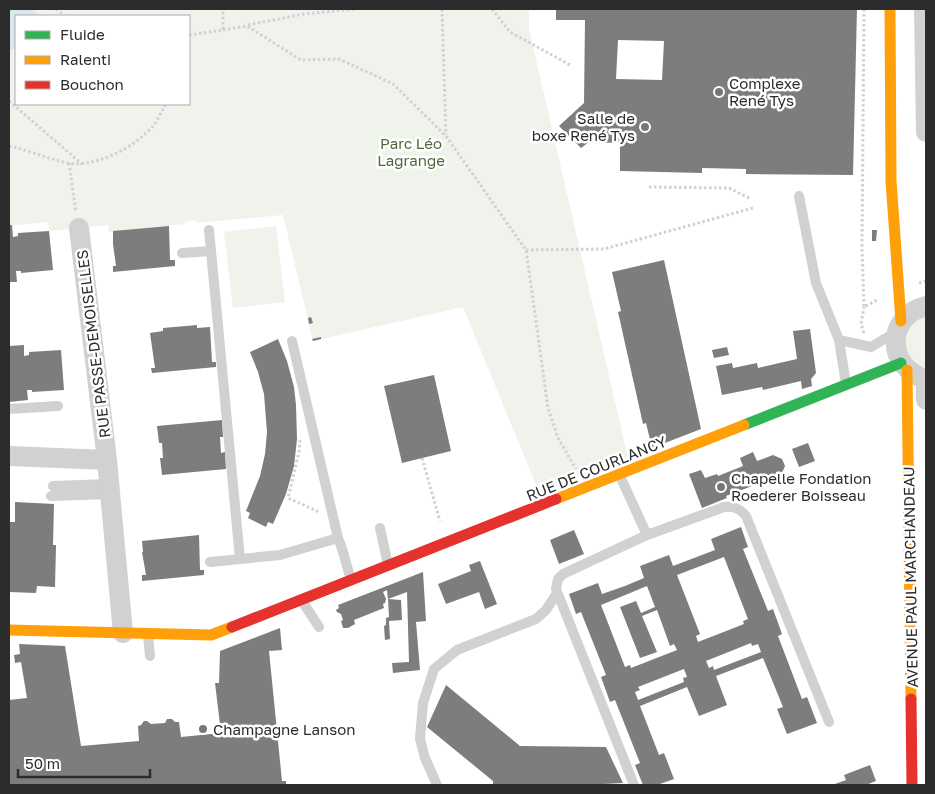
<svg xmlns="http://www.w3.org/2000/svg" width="935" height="794" viewBox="0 0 935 794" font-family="'Golos Text',sans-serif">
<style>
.green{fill:#f0f3eb;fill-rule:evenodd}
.water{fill:#d7e9f0}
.building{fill:#7d7d7d;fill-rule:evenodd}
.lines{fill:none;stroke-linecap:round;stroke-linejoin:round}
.path{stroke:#d1d1d1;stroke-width:3;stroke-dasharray:2.5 2.5;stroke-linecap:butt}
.lane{stroke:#d1d1d1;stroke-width:10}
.street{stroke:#d1d1d1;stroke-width:20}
.fast{stroke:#30b455;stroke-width:11}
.slow{stroke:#ff9f0a;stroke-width:11}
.jam{stroke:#e5322d;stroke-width:11}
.poi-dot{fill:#767676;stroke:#fff;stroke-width:2}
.labels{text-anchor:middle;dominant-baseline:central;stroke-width:5;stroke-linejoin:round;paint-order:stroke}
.poi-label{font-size:15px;fill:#2c2c2c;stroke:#fff;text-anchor:start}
.park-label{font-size:15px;fill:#53673b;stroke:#fff}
.street-label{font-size:15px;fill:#2c2c2c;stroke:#fff}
</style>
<rect width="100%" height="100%" fill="#fff"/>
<path class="green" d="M 9,9 L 529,9 L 529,29 L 628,458 L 539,492 L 463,307 L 313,341 L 283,215 L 196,223 L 195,220 L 185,222 L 185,224 L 109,232 L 108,225 L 49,231 L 48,222 L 9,226 ZM 16,16 L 189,16 L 189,104 L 16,104 Z
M 276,226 L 285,302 L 233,308 L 224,232 Z
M 926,316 L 926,368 L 919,366 L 906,354 L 904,336 L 913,321 Z"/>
<path class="water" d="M 9,9 L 33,9 L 39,16 L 16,16 L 16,48 L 9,50 Z"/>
<path class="building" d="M 556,9 L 857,9 L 853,175 L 746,174 L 746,169 L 702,168 L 702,173 L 620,171 L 620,143 L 589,142 L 581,148 L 559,126 L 584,103 L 585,20 L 556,20 ZM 618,40 L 664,41 L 662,80 L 616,79 Z
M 9,225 L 12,225 L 13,237 L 18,236 L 18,233 L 49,231 L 53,270 L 21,273 L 21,271 L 16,271 L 17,282 L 9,282 Z
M 169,226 L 170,260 L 175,260 L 175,266 L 113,272 L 113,266 L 116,266 L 113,244 L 113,231 Z
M 872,230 L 877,230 L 876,241 L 872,241 Z
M 664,260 L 701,429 L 652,448 L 646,423 L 643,424 L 618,312 L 621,311 L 612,272 Z
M 311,317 L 313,323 L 309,324 L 308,318 Z
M 197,325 L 197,328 L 210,327 L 212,362 L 216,362 L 216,367 L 152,373 L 151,368 L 155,368 L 150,333 L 163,331 L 163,328 Z
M 810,329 L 816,373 L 811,379 L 812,386 L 802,389 L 801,381 L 763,390 L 762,387 L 722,395 L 716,366 L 732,363 L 733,368 L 757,363 L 758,368 L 797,359 L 793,331 Z
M 321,337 L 321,339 L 313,341 L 312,339 Z
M 278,339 L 287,361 L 294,387 L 296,405 L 297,439 L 294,466 L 286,494 L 273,524 L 268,522 L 266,527 L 248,518 L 250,513 L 246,511 L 260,476 L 265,454 L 267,432 L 264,394 L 258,372 L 250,352 Z
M 24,345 L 24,356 L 29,355 L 29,352 L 61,350 L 64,390 L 32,392 L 32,390 L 27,390 L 28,400 L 9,402 L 9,346 Z
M 727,347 L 729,355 L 714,358 L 712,350 Z
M 434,375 L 451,451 L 402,463 L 384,386 Z
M 222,420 L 223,437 L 220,437 L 221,453 L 225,452 L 226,469 L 162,475 L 160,458 L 163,458 L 162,443 L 159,443 L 157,426 Z
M 808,443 L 815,461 L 799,467 L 792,449 Z
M 753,452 L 757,461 L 773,455 L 782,459 L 785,466 L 781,475 L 726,496 L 727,498 L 702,508 L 689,474 L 701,470 L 705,478 L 717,474 L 718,476 L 743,466 L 740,458 Z
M 15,502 L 54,504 L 53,545 L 56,545 L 55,587 L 37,586 L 36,593 L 9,592 L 9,522 L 15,522 Z
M 741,527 L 748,547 L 743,549 L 768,611 L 773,609 L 782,634 L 778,636 L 802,699 L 807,697 L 817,723 L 787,734 L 777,709 L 783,707 L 763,658 L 716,676 L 727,705 L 699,716 L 687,687 L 640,706 L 659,755 L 664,753 L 674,779 L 657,785 L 643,785 L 635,765 L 640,763 L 615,700 L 610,702 L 601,677 L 606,675 L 581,612 L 576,614 L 569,594 L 598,583 L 602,594 L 625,586 L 644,578 L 640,566 L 669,555 L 673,566 L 715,550 L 711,539 ZM 724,557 L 748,619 L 743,621 L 744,624 L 698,642 L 696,636 L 700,634 L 677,575 ZM 647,586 L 655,607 L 641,613 L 636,601 L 620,607 L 640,658 L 657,652 L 642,616 L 657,610 L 670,646 L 674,644 L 677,650 L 631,668 L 630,665 L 625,667 L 601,605 ZM 751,643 L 752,646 L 758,644 L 761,652 L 714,670 L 713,666 L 709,668 L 706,661 ZM 684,669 L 687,677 L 683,678 L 684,682 L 638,700 L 635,692 L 640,690 L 638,687 Z
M 574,530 L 584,554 L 559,564 L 550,540 Z
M 199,535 L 200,570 L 204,570 L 204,575 L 142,581 L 142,575 L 146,575 L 142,552 L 143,552 L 142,541 Z
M 480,561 L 497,604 L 485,609 L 479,592 L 446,604 L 438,584 L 471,571 L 469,565 Z
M 423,572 L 426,621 L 416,622 L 420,670 L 393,673 L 392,663 L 409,662 L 407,592 L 388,599 L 387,590 L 383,592 L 386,599 L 385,603 L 383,604 L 384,608 L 354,620 L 355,624 L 348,628 L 343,628 L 341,621 L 343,620 L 341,614 L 337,612 L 336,610 L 339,608 L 338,605 Z
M 388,599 L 401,600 L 402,620 L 389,621 L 390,639 L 385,640 L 384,626 L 386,625 L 386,618 L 389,617 Z
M 280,628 L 282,650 L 269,651 L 282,781 L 286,781 L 286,785 L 9,785 L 9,700 L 27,698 L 21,662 L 15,663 L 14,655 L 20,654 L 19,644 L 65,646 L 81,746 L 139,741 L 138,726 L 141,725 L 144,721 L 147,721 L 151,724 L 165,723 L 167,719 L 172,719 L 175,722 L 179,722 L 181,737 L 221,733 L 215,683 L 219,683 L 220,651 Z
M 446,685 L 520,746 L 606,747 L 623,783 L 585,785 L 493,785 L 493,781 L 427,727 Z
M 870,765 L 876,781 L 866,785 L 832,785 L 846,780 L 844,775 Z"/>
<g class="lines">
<path class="path" d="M 56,9 L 65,16
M 442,9 L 446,135
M 492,9 L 510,32 L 572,66
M 864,9 L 862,246 L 864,307 L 879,299
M 248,25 L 304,14 L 356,9
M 223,30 L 247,26 L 301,60 L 339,59 L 393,84 L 446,136 L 526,250 L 548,408 L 558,438 L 576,469
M 189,35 L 223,30 L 223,9
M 9,101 L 82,164
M 9,146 C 29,150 48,159 68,163 C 96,168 135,147 153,126 C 158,120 161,112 165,106 L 164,104
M 69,163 L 76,212
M 649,187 L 729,188 L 751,199
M 526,250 L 604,249 L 753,208
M 919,283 L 926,281
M 864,333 L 861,324 L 864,307
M 300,440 L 299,452 L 288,498 L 319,512
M 422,458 L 440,521"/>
<path class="lane" d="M 799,196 L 816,283 L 839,340 L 846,384
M 209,230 L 240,559
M 182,253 L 211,251
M 839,340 L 871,347 L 896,332
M 292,341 L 338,538 C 344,552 346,565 351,579
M 9,409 L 58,406
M 620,476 L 647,535 L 724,507 C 734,506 739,508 746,516 L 829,722
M 53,486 L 109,484
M 51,496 L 110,494
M 380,528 L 388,565
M 210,562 L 280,555 L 338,538
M 302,601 L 319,627
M 148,635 L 150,656
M 437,785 L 425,758 L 420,739 L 423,703 L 434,669 L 457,650 L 536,619 L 546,610 L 557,593
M 634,785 L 556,589 L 558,579 L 563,574 L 647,535"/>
<path class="street" d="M 924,9 L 926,132
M 79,228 L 107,460
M 926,306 C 885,316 886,368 926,379
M 926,379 L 926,400
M 9,456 L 107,460 L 123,633"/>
<path class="fast" d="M 744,425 L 901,363"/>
<path class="slow" d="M 890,9 L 891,181 L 901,321
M 907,370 L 911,699
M 556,499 L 744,425
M 9,630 L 211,635 L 232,627"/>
<path class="jam" d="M 232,627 L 556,499
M 911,699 L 912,785"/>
</g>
<g class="poi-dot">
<circle cx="719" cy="92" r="5"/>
<circle cx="645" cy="127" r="5"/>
<circle cx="721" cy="487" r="5"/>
<circle cx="203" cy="729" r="5"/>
</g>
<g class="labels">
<g class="poi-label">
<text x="729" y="83">Complexe<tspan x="729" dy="17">René Tys</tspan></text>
<text x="635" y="118" text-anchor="end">Salle de<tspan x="635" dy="17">boxe René Tys</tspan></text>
<text x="731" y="478">Chapelle Fondation<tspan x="731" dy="17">Roederer Boisseau</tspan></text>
<text x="213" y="729">Champagne Lanson</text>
</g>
<g class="park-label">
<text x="411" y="143">Parc Léo<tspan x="411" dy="17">Lagrange</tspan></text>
</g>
<g class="street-label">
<text transform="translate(93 344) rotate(-97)">RUE PASSE-DEMOISELLES</text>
<text transform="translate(596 468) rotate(-22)">RUE DE COURLANCY</text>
<text transform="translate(910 577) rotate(-91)">AVENUE PAUL MARCHANDEAU</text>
</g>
</g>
<rect width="935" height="794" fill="none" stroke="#2c2c2c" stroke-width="20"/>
<rect x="15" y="15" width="175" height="90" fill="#ffffff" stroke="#ababab"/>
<rect x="25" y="31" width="25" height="8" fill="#30b455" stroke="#ababab"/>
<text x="60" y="40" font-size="15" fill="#2c2c2c">Fluide</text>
<rect x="25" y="56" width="25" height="8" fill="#ff9f0a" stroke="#ababab"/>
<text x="60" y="65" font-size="15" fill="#2c2c2c">Ralenti</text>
<rect x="25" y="81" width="25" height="8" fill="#e5322d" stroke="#ababab"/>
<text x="60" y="90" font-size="15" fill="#2c2c2c">Bouchon</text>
<path d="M18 769v8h132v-8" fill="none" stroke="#2c2c2c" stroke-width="2.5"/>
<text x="25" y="769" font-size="15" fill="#2c2c2c" stroke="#ffffff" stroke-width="4" paint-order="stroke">50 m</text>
</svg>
